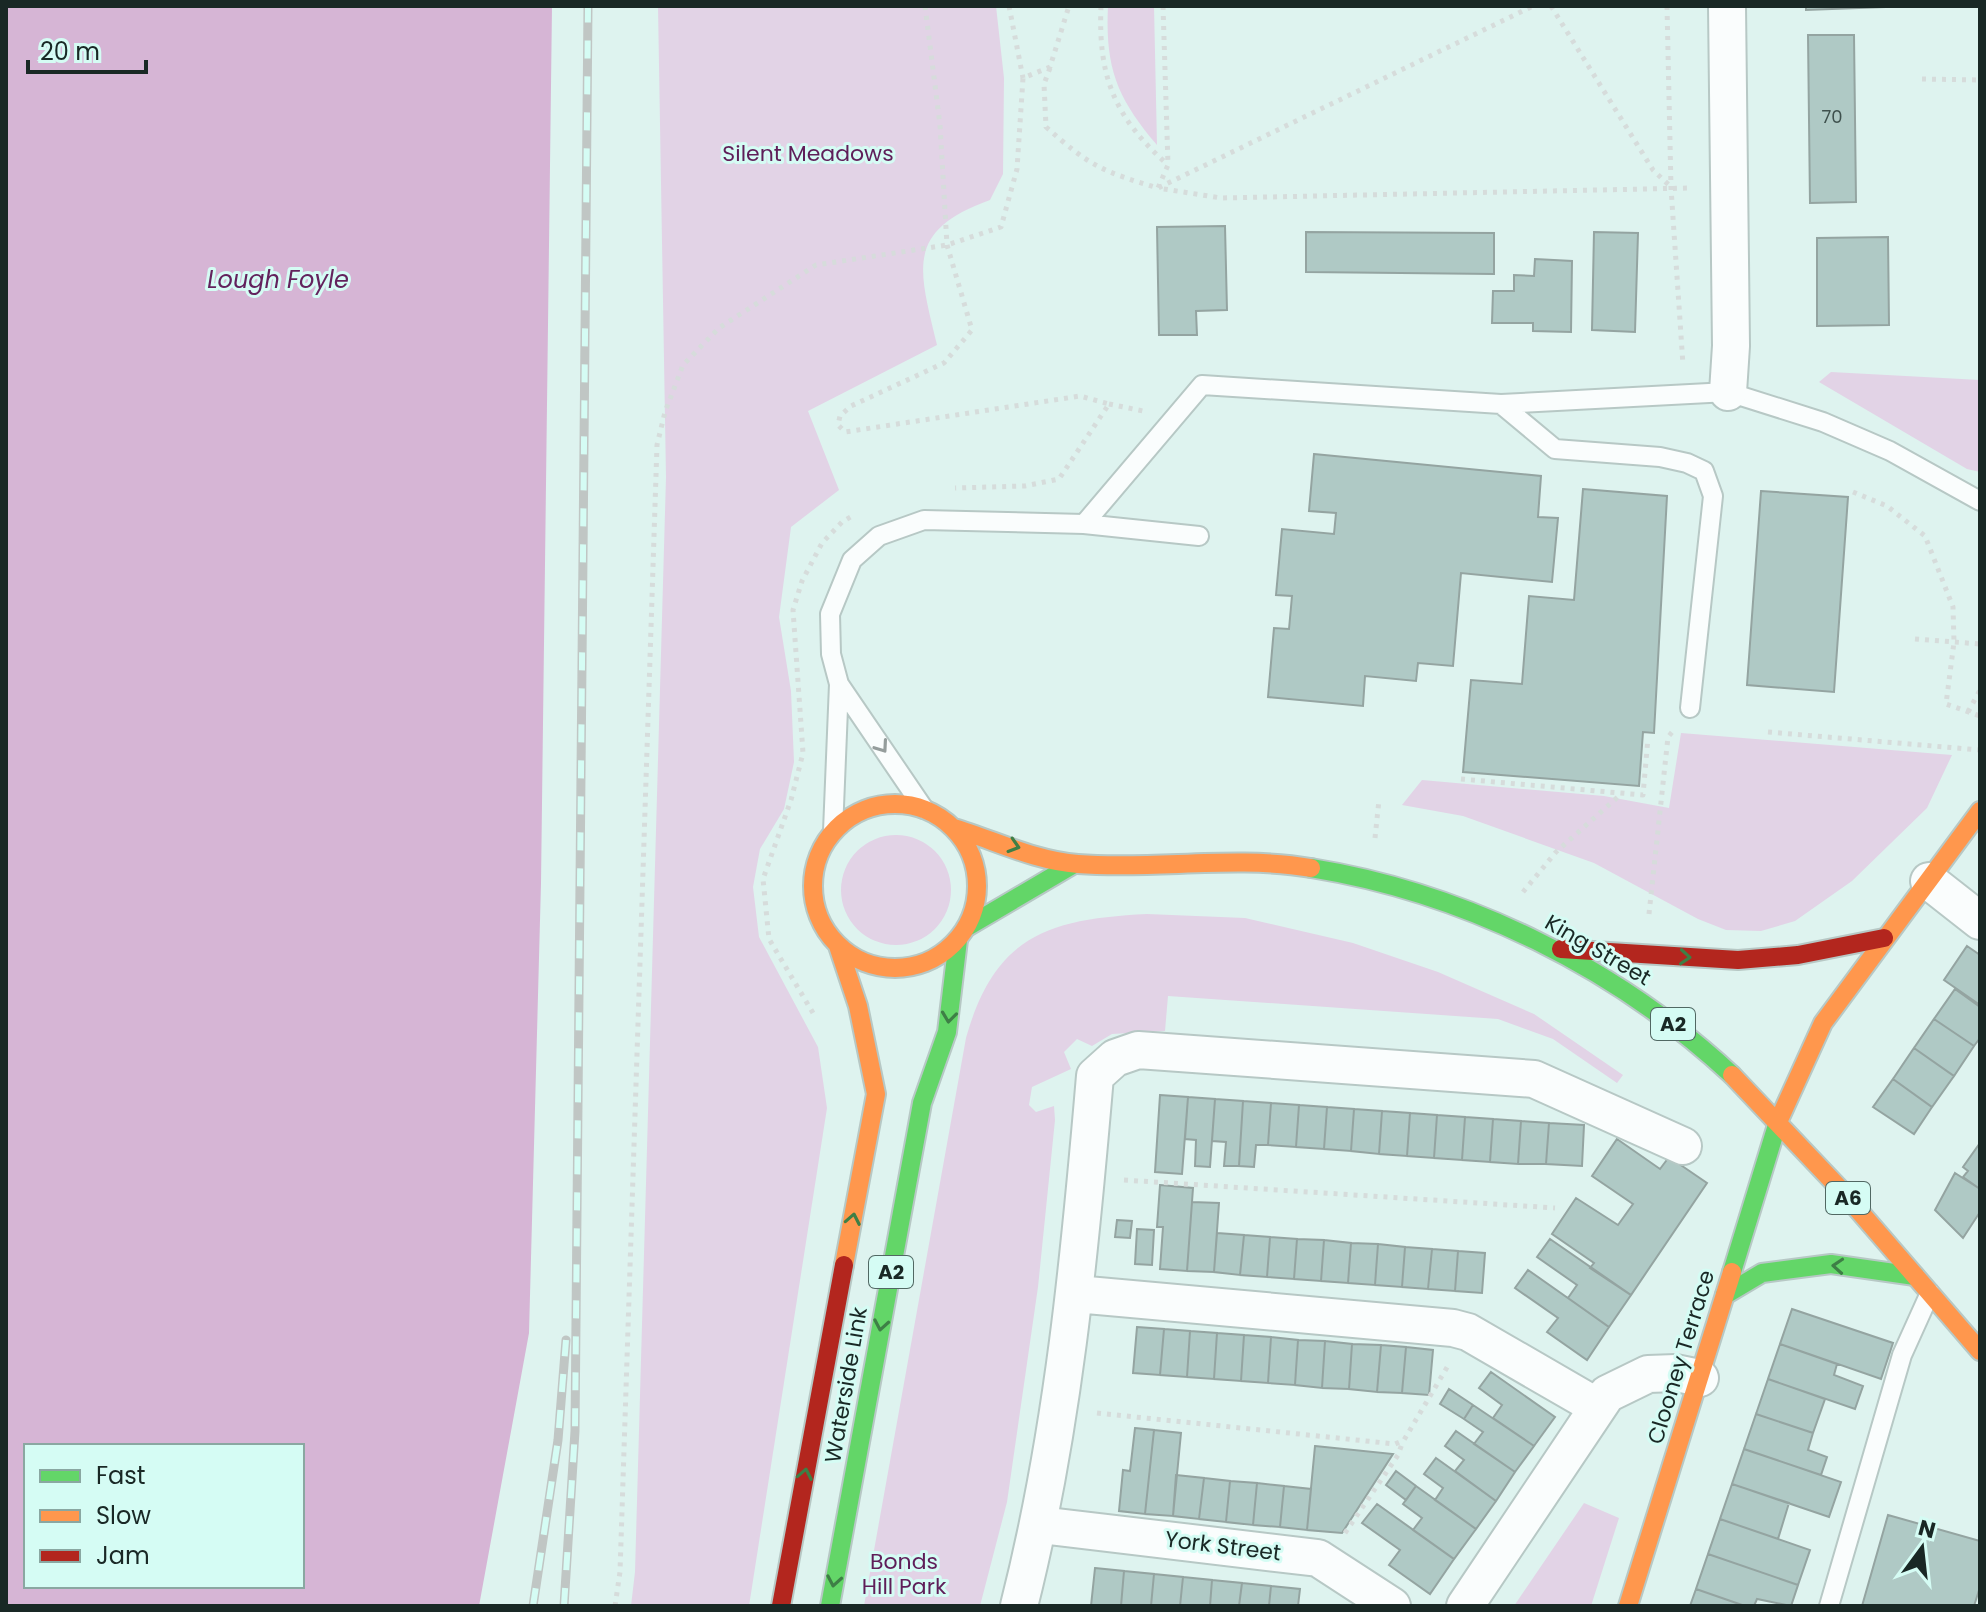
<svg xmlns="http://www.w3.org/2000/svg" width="1986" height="1612" viewBox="0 0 1986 1612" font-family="Poppins,sans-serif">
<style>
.green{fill:#e2d3e6}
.water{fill:#d6b5d5;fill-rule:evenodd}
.building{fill:#afc9c5;stroke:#94a4a1;stroke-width:2}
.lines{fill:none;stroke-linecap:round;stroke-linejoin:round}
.lane-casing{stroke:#b7c8c5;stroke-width:22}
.street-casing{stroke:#b7c8c5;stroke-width:40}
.fast-casing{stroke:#b7c8c5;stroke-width:22}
.slow-casing{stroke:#b7c8c5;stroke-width:22}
.jam-casing{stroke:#b7c8c5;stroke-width:22}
.path{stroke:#d6dcdb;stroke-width:5;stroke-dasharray:4 6;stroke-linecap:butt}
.lane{stroke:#fafdfd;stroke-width:18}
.street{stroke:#fafdfd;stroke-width:36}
.fast{stroke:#63d668;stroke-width:18}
.slow{stroke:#ff974d;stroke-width:18}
.jam{stroke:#b3261e;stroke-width:18}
.rail-casing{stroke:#c0c6c4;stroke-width:9}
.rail{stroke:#d5fcf4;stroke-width:6;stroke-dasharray:18;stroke-linecap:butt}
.oneway{stroke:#959d9c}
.oneway2{stroke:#3e7f46}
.labels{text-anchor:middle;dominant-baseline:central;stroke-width:6;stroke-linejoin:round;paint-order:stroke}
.number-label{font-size:18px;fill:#3e504d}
.shield{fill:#d5fcf4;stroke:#516863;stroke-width:2}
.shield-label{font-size:20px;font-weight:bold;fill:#192825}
.park-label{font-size:22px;fill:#5f1e59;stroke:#d5fcf4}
.street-label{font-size:22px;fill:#192825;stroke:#d5fcf4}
.water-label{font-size:24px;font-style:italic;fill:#63225d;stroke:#d5fcf4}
</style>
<rect width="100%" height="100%" fill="#def3ef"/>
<path class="green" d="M 658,6 L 996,6 L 1004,78 L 1003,174 L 990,200 C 904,231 919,269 937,345 L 808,411 L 839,490 L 791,527 L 779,617 L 791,691 L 794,762 L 784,809 L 760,849 L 753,887 L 759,937 L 818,1047 L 827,1108 L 749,1606 L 631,1606 L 635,1572 L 666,477 Z
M 1108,6 L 1154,6 L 1157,145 C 1117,98 1105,68 1108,6 Z
M 1831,372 L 1980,380 L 1980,472 L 1967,469 L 1819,382 Z
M 1681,733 L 1952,755 L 1927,808 L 1852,881 L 1795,921 L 1761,931 L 1726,930 L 1698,919 L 1594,863 L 1463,816 L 1402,805 L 1422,780 L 1604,796 L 1669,808 Z
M841 890a55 55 0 1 1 110 0a55 55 0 1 1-110 0Z
M 1147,914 L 1245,918 L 1353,943 L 1438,972 L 1534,1014 L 1623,1075 L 1617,1083 L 1553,1039 L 1498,1019 L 1168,996 L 1165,1031 L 1112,1034 L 1092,1046 L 1077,1039 L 1064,1052 L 1071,1069 L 1032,1087 L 1029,1105 L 1036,1112 L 1054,1106 L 1055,1120 L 1038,1287 L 1007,1502 L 980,1606 L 864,1606 L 966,1038 C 995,935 1049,919 1147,914 Z
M 1584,1503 L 1619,1518 L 1591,1606 L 1514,1606 Z"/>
<path class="water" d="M 6,6 L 552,6 L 541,883 L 529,1333 L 479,1606 L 6,1606 ZM 26,1446 L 302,1446 L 302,1586 L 26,1586 Z"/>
<path class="building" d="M 1806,6 L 1885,6 L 1885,7 L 1806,10 Z
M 1808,35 L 1854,35 L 1856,202 L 1810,203 Z
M 1225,226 L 1227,310 L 1196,311 L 1197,335 L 1159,335 L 1157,227 Z
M 1306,232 L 1494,233 L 1494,274 L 1306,272 Z
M 1594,232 L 1638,233 L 1635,332 L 1592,330 Z
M 1888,237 L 1889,325 L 1817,326 L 1817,238 Z
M 1535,259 L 1572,261 L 1571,332 L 1533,331 L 1533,323 L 1492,323 L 1493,291 L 1514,291 L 1514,275 L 1534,276 Z
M 1314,454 L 1541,476 L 1538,517 L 1558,518 L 1552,582 L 1461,573 L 1453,666 L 1418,663 L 1416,681 L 1365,676 L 1363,706 L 1268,697 L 1274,628 L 1289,629 L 1292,596 L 1276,595 L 1282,529 L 1334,534 L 1336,513 L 1309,511 Z
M 1583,489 L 1667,496 L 1654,733 L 1643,732 L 1639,786 L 1463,772 L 1471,680 L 1522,684 L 1529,596 L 1574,600 Z
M 1761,491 L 1848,497 L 1834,692 L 1747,685 Z
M 1967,946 L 1980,955 L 1980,1005 L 1944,980 Z
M 1955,989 L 1980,1007 L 1980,1038 L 1974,1046 L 1934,1019 Z
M 1934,1019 L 1974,1046 L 1954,1076 L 1914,1048 Z
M 1914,1048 L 1954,1076 L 1932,1107 L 1893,1079 Z
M 1893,1079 L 1932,1107 L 1914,1134 L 1873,1107 Z
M 1160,1095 L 1188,1097 L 1182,1174 L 1155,1172 Z
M 1188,1097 L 1215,1099 L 1210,1167 L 1195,1166 L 1196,1140 L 1185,1139 Z
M 1215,1099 L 1243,1101 L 1239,1166 L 1224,1166 L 1226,1142 L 1212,1141 Z
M 1243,1101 L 1271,1103 L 1268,1145 L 1256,1145 L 1254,1167 L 1239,1166 Z
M 1271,1103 L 1299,1105 L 1296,1147 L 1268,1145 Z
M 1299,1105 L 1327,1107 L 1324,1149 L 1296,1147 Z
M 1327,1107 L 1354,1109 L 1351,1151 L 1324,1149 Z
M 1354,1109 L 1382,1111 L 1379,1154 L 1351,1151 Z
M 1382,1111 L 1410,1113 L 1407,1156 L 1379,1154 Z
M 1410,1113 L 1437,1115 L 1434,1158 L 1407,1156 Z
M 1437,1115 L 1465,1117 L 1462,1160 L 1434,1158 Z
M 1465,1117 L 1493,1119 L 1490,1162 L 1462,1160 Z
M 1493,1119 L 1521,1121 L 1518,1164 L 1490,1162 Z
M 1521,1121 L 1549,1123 L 1546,1164 L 1518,1164 Z
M 1549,1123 L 1584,1125 L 1582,1166 L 1546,1164 Z
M 1617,1139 L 1660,1169 L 1669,1157 L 1707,1183 L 1631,1295 L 1590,1268 L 1594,1263 L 1552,1234 L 1576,1198 L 1618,1225 L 1633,1204 L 1592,1176 Z
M 1980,1143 L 1980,1189 L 1963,1177 L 1968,1171 L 1963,1167 Z
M 1955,1173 L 1980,1189 L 1980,1212 L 1963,1238 L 1935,1210 Z
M 1160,1185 L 1193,1188 L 1187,1271 L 1160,1269 L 1163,1227 L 1157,1227 Z
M 1192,1202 L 1219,1203 L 1214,1272 L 1187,1271 Z
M 1117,1220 L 1132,1221 L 1130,1238 L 1115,1237 Z
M 1137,1229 L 1154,1230 L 1152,1265 L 1135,1264 Z
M 1217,1233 L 1244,1235 L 1240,1275 L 1214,1272 Z
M 1244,1235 L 1270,1237 L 1267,1277 L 1240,1275 Z
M 1270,1237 L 1297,1239 L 1294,1279 L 1267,1277 Z
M 1297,1239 L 1324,1240 L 1321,1281 L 1294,1279 Z
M 1550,1239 L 1631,1295 L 1609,1327 L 1568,1298 L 1577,1285 L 1537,1257 Z
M 1324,1240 L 1351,1243 L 1348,1283 L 1321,1281 Z
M 1351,1243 L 1378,1244 L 1375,1285 L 1348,1283 Z
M 1378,1244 L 1405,1247 L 1402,1287 L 1375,1285 Z
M 1405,1247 L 1432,1249 L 1428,1289 L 1402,1287 Z
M 1432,1249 L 1458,1251 L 1455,1291 L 1428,1289 Z
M 1458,1251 L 1485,1253 L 1482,1293 L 1455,1291 Z
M 1528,1270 L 1609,1327 L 1587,1360 L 1547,1332 L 1558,1318 L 1515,1288 Z
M 1792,1309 L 1893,1343 L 1881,1379 L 1780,1344 Z
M 1137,1327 L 1164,1329 L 1160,1375 L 1133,1373 Z
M 1164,1329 L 1190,1331 L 1187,1377 L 1160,1375 Z
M 1190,1331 L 1217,1333 L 1214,1379 L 1187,1377 Z
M 1217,1333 L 1244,1335 L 1241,1381 L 1214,1379 Z
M 1244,1335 L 1271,1337 L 1268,1383 L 1241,1381 Z
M 1271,1337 L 1298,1340 L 1295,1385 L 1268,1383 Z
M 1298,1340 L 1325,1341 L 1322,1388 L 1295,1385 Z
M 1325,1341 L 1352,1344 L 1349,1389 L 1322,1388 Z
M 1352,1344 L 1381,1345 L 1377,1392 L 1349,1389 Z
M 1780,1344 L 1837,1364 L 1834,1375 L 1863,1386 L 1855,1409 L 1768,1379 Z
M 1381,1345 L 1406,1347 L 1402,1393 L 1377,1392 Z
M 1406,1347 L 1433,1350 L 1429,1395 L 1402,1393 Z
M 1491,1372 L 1555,1417 L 1534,1446 L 1493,1418 L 1502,1405 L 1479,1388 Z
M 1768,1379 L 1825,1399 L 1813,1433 L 1756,1414 Z
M 1449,1389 L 1473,1405 L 1464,1419 L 1440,1404 Z
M 1473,1405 L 1534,1446 L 1515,1472 L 1474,1444 L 1483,1432 L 1464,1419 Z
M 1756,1414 L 1813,1433 L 1808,1450 L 1827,1457 L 1821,1475 L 1744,1449 Z
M 1135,1428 L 1154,1430 L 1145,1514 L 1119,1511 L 1123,1470 L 1130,1471 Z
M 1154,1430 L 1181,1433 L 1173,1516 L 1145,1514 Z
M 1456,1431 L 1515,1472 L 1496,1501 L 1455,1471 L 1464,1460 L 1445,1446 Z
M 1315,1446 L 1393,1454 L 1342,1533 L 1307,1530 Z
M 1744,1449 L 1841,1482 L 1829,1517 L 1732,1484 Z
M 1436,1458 L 1496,1501 L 1476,1529 L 1435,1500 L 1443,1488 L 1424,1474 Z
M 1396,1471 L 1416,1486 L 1406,1500 L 1386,1485 Z
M 1176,1475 L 1204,1478 L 1199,1519 L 1173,1516 Z
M 1204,1478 L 1230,1481 L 1226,1522 L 1199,1519 Z
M 1230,1481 L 1257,1483 L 1253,1525 L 1226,1522 Z
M 1257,1483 L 1284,1486 L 1280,1527 L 1253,1525 Z
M 1732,1484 L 1789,1503 L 1778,1539 L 1720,1519 Z
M 1284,1486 L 1311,1489 L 1307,1530 L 1280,1527 Z
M 1416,1486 L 1476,1529 L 1454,1559 L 1413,1530 L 1422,1518 L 1403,1504 Z
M 1377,1504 L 1454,1559 L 1430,1594 L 1389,1565 L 1400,1550 L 1362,1523 Z
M 1888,1515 L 1980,1541 L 1980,1587 L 1974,1606 L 1862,1606 Z
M 1720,1519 L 1810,1550 L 1798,1585 L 1708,1554 Z
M 1708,1554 L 1798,1585 L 1791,1606 L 1757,1599 L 1754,1606 L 1745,1606 L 1696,1589 Z
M 1095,1568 L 1124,1571 L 1121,1606 L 1091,1606 Z
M 1124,1571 L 1154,1574 L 1151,1606 L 1121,1606 Z
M 1154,1574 L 1183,1577 L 1180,1606 L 1151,1606 Z
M 1183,1577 L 1212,1580 L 1210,1606 L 1180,1606 Z
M 1212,1580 L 1242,1583 L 1239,1606 L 1210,1606 Z
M 1242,1583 L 1271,1586 L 1269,1606 L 1239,1606 Z
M 1271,1586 L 1300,1589 L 1298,1606 L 1269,1606 Z
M 1696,1589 L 1745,1606 L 1690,1606 Z"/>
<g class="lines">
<g class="lane-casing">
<path id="lane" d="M 1501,404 L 1555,449 L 1660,457 L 1687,463 L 1704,471 L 1713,496 L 1690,708
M 1084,524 L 1202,385 L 1501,404 L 1728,392 L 1823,422 L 1890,451 L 1980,501
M 839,684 L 924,809
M 833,831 L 839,684 L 831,654 L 830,614 L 852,560 L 879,536 L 924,520 L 1084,524 L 1199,536
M 1829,1606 L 1902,1355 L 1930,1293"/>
</g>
<g class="street-casing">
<path id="street" d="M 1727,6 L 1731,346 L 1728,392
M 1929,881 L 1980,921
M 1076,1294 L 1453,1328 L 1468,1332 L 1596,1406
M 1040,1525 L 1318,1558 L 1392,1606
M 1019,1606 C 1063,1433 1080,1253 1095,1076 L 1115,1058 L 1138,1050 L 1534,1079 L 1683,1146
M 1465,1606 L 1607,1394 L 1648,1374 L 1676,1373 L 1700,1378"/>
</g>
<g class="fast-casing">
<path id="fast" d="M 1311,868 C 1466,893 1617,968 1732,1075
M 967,927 L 1074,864
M 1732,1272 L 1778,1122
M 1725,1295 L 1762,1273 L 1831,1264 L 1915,1276
M 830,1606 L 922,1103 L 947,1032 L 958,940"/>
</g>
<g class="slow-casing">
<path id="slow" d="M813 886a82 82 0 1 1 164 0a82 82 0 1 1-164 0Z
M 954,828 C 994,840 1035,861 1078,864 C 1156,870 1234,855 1311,868
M 838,946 L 858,1006 L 876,1094 L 844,1265
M 1732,1075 L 1841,1190 L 1980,1351
M 1778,1122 L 1823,1023 L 1980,811
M 1628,1606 L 1732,1272"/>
</g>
<g class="jam-casing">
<path id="jam" d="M 1561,949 L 1738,960 L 1798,955 L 1884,938
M 781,1606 L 844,1265"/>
</g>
<path class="path" d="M 925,6 L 940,125 L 947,245 L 972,330 L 944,363 L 851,406 L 840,416 L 838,425 L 845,432 L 1080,396 L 1109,404 L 1059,479 L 1025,486 L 955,488
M 1009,6 L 1023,78
M 1101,6 C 1098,76 1114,117 1167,164
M 1163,6 L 1168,165 L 1158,188 L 1221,198 L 1692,188
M 1551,6 L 1653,170 L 1671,187
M 1667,6 L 1671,188 L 1683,365
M 1050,68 L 1044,84 L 1046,127 C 1090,166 1101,171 1158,188 L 1533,6
M 1922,79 L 1980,80
M 1109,404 L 1143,411
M 1853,492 L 1887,506 L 1925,536 L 1953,607 L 1954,642 L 1946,704 L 1980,716
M 1915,639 L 1980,644
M 1968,712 L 1980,690
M 1768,732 L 1980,750
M 1461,779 L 1643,795 L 1648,738
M 1375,838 L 1379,800
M 1523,892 L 1556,852 L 1620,795
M 1649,914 L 1668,737 L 1673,731
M 813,1013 L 769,939 L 763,879 L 791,800 L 803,753 L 793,610 L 802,581 L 822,543 L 842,522 L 854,515
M 1124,1180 L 1555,1208
M 1097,1413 L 1395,1444 L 1404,1440 L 1449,1364
M 1345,1533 L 1398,1455 L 1403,1441
M 615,1606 L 620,1572 L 657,445 L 665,412 L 683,365 L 719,328 L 816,265 L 947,245 L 1001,227 L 1017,169 L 1023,78 L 1050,67 L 1069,6"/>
<use href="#lane" class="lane"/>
<use href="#street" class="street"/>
<use href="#fast" class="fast"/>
<use href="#slow" class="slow"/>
<use href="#jam" class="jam"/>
<g class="rail-casing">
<path id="rail" d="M 533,1606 L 558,1440 L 566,1340
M 564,1606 L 575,1431 L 588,6"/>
</g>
<use href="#rail" class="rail"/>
</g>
<defs><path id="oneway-chevron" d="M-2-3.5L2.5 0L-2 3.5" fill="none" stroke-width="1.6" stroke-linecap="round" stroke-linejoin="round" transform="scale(2)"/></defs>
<use class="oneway" href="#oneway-chevron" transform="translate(882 747) rotate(55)"/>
<g class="oneway2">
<use href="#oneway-chevron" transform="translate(1014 846) rotate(17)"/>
<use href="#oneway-chevron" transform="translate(1685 957) rotate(4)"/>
<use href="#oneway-chevron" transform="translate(949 1017) rotate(97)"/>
<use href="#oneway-chevron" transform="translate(853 1219) rotate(-79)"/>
<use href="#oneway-chevron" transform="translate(1838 1266) rotate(-176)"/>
<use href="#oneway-chevron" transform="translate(881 1325) rotate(100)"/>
<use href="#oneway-chevron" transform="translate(805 1474) rotate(-79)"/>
<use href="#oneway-chevron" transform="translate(834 1581) rotate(100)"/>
</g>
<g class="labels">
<g class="number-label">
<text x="1832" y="116">70</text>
</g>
<g class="shield">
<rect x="1651" y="1008" width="44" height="32" rx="6"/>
<rect x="1826" y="1182" width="44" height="32" rx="6"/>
<rect x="869" y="1256" width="44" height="32" rx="6"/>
</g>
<g class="shield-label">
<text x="1673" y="1024">A2</text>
<text x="1848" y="1198">A6</text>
<text x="891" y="1272">A2</text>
</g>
<g class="park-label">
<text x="808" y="153">Silent Meadows</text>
<text x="904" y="1561">Bonds<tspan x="904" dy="25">Hill Park</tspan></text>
</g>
<g class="street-label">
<text transform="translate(1598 950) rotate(30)">King Street</text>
<text transform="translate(1681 1357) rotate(-73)">Clooney Terrace</text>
<text transform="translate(846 1385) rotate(-80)">Waterside Link</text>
<text transform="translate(1223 1546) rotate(7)">York Street</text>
</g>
<g class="water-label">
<text x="278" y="279">Lough Foyle</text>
</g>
</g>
<rect width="1986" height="1612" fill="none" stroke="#192825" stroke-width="16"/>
<rect x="24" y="1444" width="280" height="144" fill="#d5fcf4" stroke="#8aa7a1" stroke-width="2"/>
<rect x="40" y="1470" width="40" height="12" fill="#63d668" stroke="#8aa7a1" stroke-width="2"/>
<text x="96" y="1484" font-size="24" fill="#192825">Fast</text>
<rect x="40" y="1510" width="40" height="12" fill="#ff974d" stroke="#8aa7a1" stroke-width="2"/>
<text x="96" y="1524" font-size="24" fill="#192825">Slow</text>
<rect x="40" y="1550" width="40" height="12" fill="#b3261e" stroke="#8aa7a1" stroke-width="2"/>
<text x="96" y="1564" font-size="24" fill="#192825">Jam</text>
<g transform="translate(1922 1548) rotate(15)" stroke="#d5fcf4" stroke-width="6" paint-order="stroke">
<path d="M0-6L14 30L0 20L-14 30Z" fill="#192825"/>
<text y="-12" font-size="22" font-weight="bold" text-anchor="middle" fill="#192825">N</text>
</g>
<path d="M28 60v12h118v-12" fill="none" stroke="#192825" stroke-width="4"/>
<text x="40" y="60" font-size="24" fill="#192825" stroke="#d5fcf4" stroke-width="6" paint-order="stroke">20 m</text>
</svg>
